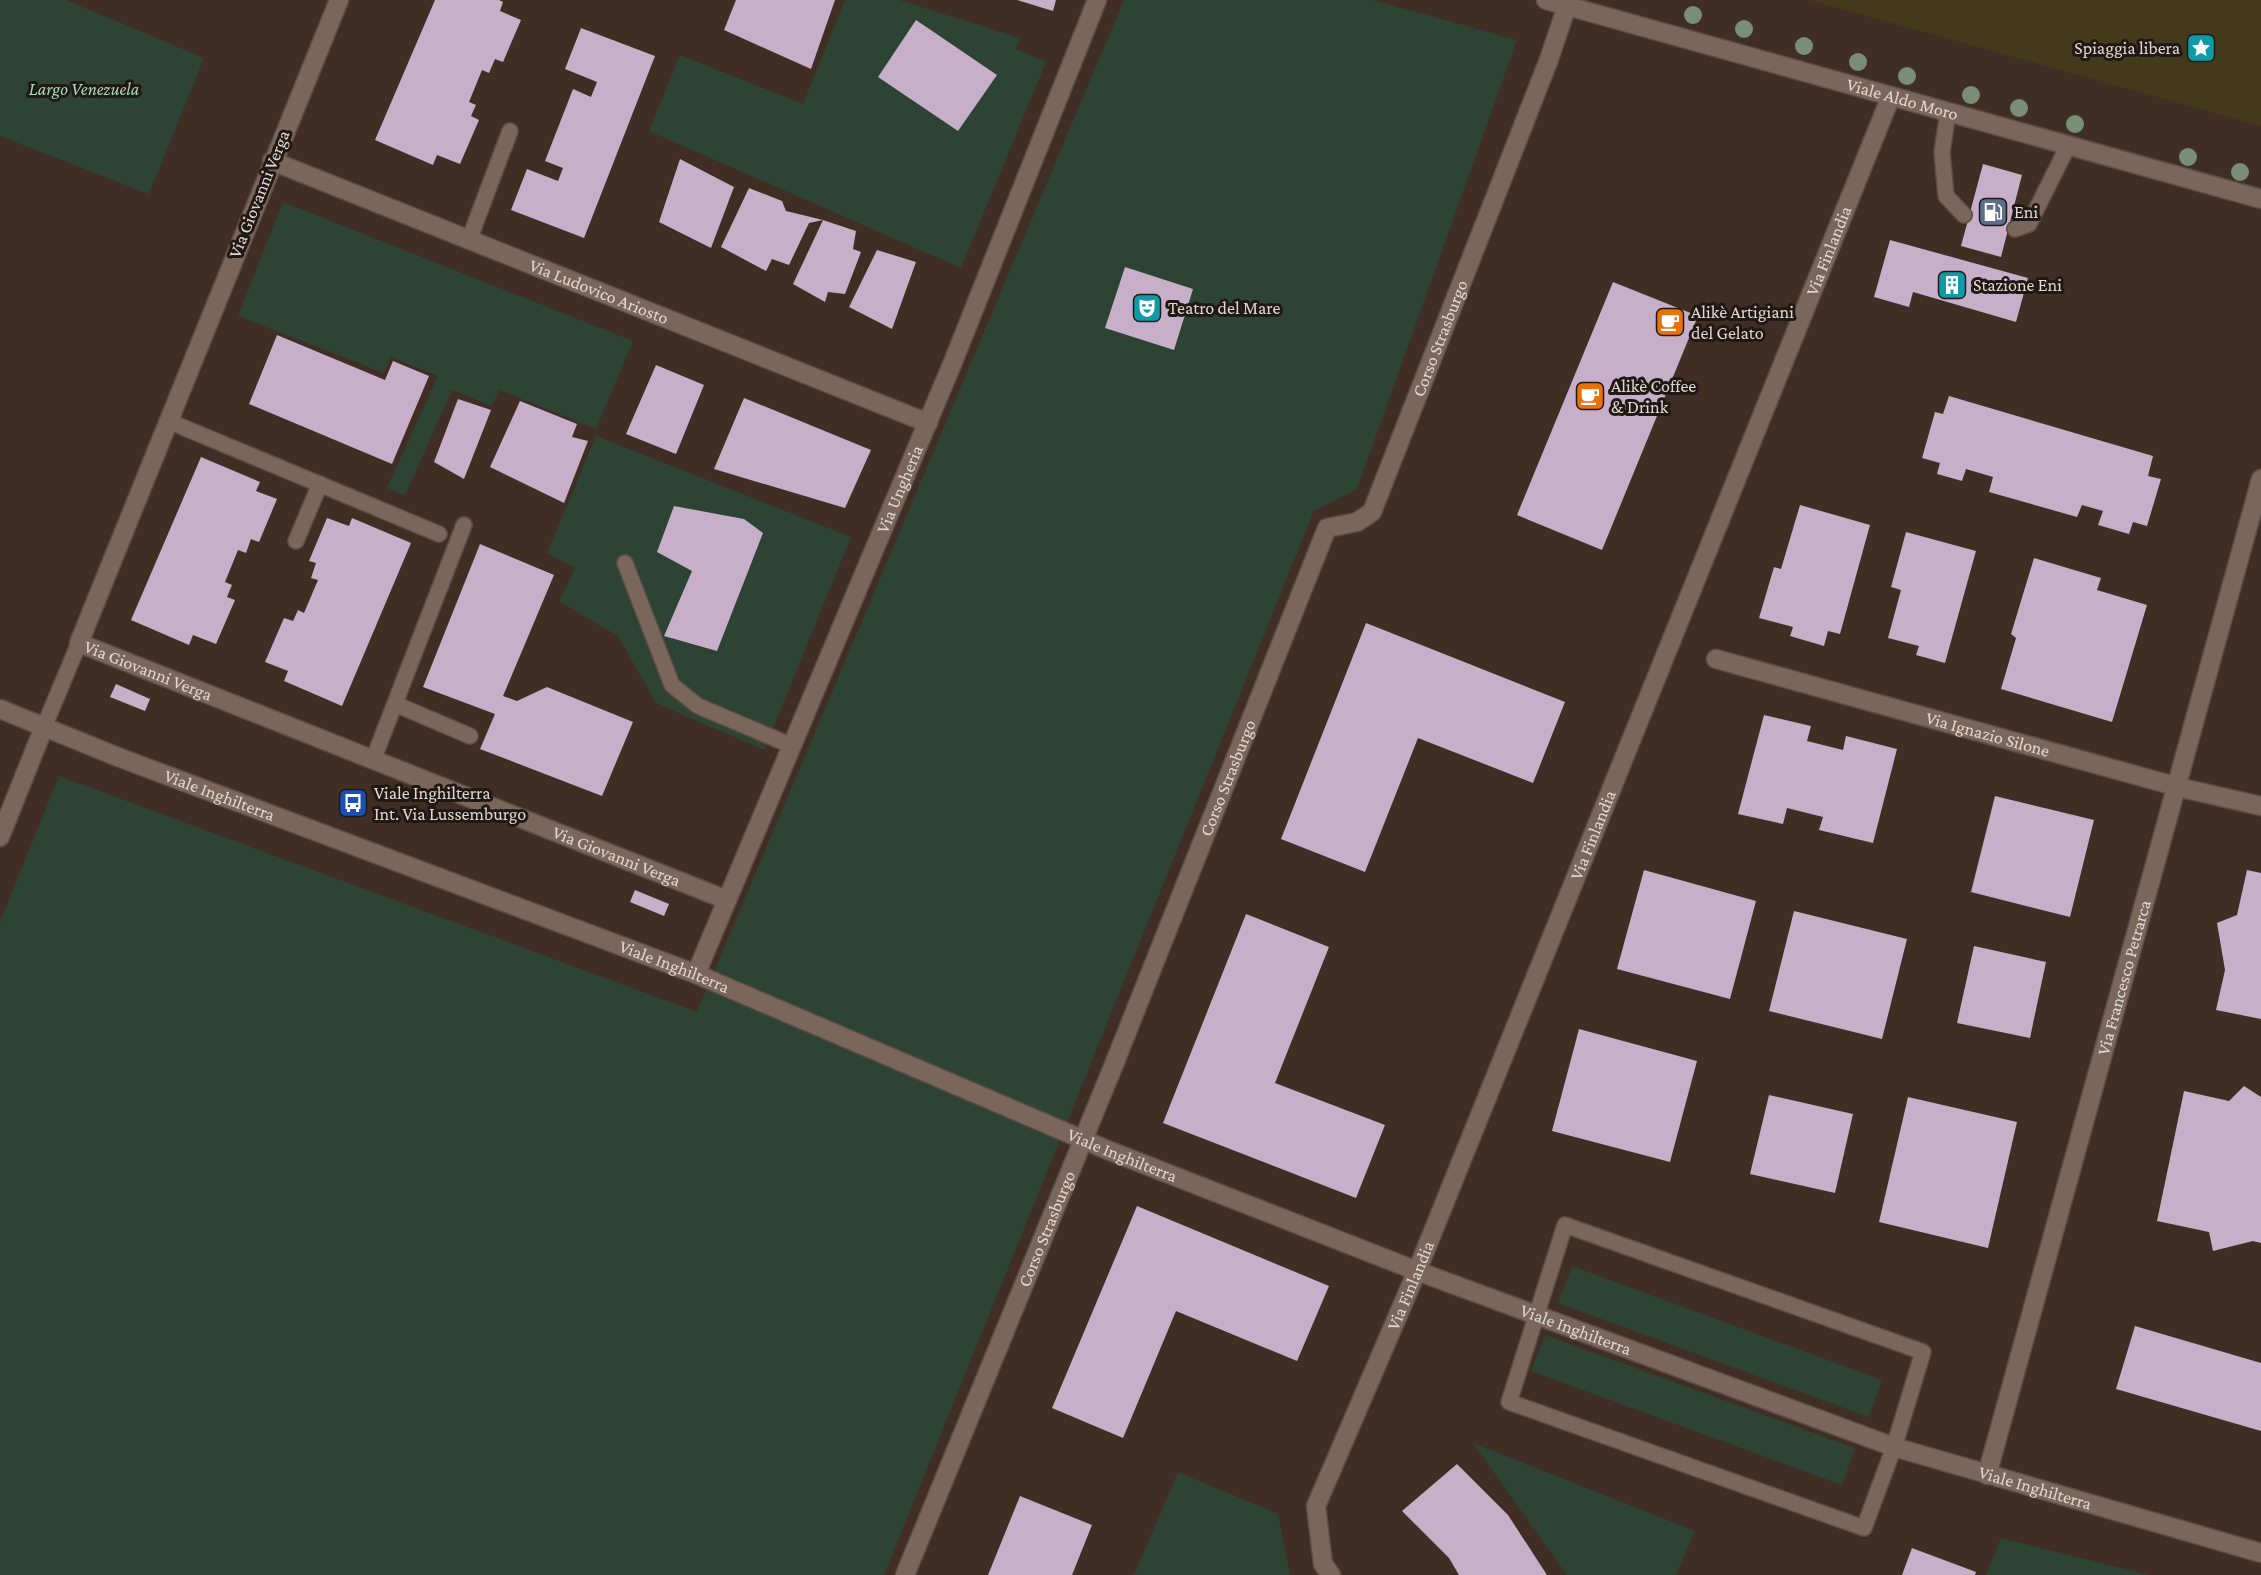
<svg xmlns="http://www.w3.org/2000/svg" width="2261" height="1575" viewBox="0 0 2261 1575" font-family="'Crimson Pro',serif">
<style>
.green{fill:#2d4333}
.sand{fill:#423a1a}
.building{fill:#c7aec9}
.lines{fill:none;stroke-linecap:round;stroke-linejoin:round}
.lane-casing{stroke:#5b4c44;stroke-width:18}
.street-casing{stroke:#5b4c44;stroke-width:21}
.secondary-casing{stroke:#5b4c44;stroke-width:21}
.lane{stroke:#7a665b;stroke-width:15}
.street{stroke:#7a665b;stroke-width:18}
.secondary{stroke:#7a665b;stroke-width:18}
.tree{fill:#798e74}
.labels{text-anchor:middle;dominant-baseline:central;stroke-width:6;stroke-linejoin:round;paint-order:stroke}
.poi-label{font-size:18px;fill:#e2d7d0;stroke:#201814;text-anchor:start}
.park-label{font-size:18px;font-style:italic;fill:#a7dcb5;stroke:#201814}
.street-label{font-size:18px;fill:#e2d7d0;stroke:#201814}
</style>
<rect width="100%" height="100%" fill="#402e24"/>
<path class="green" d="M 0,0 L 66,0 L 204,58 L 149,194 L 0,136 Z
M 845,0 L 899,0 L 1020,38 L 1016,49 L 1046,62 L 961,268 L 649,131 L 680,55 L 803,104 Z
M 1124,0 L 1373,0 L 1517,40 L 1357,489 L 1314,511 L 884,1575 L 0,1575 L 0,922 L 59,776 L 697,1012 Z
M 283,202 L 633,341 L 596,429 L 499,390 L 492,406 L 452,390 L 405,495 L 387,488 L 438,376 L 391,357 L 384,373 L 238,316 Z
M 596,436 L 851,537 L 764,750 L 656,703 L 618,636 L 559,601 L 575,568 L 547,553 Z
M 1572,1266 L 1882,1380 L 1869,1417 L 1558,1303 Z
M 1545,1335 L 1855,1448 L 1842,1485 L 1531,1371 Z
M 1473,1443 L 1695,1531 L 1676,1575 L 1567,1575 Z
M 1178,1472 L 1278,1514 L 1290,1575 L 1134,1575 Z
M 2001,1538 L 2149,1575 L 1986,1575 Z"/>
<path class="sand" d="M 1809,0 L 2261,0 L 2261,126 L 1835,7 Z"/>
<path class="building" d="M 435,0 L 499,0 L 503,2 L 500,11 L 521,20 L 503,62 L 495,59 L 489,73 L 482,70 L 469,102 L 476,105 L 471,116 L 479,120 L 460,164 L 437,155 L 433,165 L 375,140 Z
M 736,0 L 835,0 L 811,69 L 724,30 Z
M 1017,0 L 1056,0 L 1053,11 Z
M 916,20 L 997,75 L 958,131 L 878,77 Z
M 581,28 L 655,56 L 584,238 L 511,210 L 527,169 L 558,181 L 563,168 L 545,161 L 573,89 L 591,97 L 597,82 L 565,69 Z
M 680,159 L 734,187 L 711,248 L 659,222 Z
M 1983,164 L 2022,175 L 2001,257 L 1961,246 Z
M 749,188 L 782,201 L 786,211 L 823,220 L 809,223 L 789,265 L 772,259 L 766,271 L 721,247 Z
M 823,220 L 856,231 L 853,249 L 861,252 L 845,294 L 828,292 L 825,302 L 793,284 Z
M 1890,240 L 2028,278 L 2016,322 L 1913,292 L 1909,307 L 1874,297 Z
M 877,250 L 916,262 L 892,329 L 849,307 Z
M 1125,267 L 1193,289 L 1174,350 L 1105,328 Z
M 1613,282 L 1698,316 L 1602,550 L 1517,515 Z
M 277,335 L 385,380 L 393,361 L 429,376 L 392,464 L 249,404 Z
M 656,365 L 704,385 L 676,454 L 626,434 Z
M 1949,396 L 2153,456 L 2148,476 L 2161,479 L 2147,526 L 2133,522 L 2129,534 L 2098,525 L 2103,511 L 2082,505 L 2077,517 L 1989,492 L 1993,477 L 1966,469 L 1962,481 L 1937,474 L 1940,463 L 1922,458 L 1935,412 L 1943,414 Z
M 744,398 L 871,450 L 845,508 L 714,469 Z
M 458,399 L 491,410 L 464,479 L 434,462 Z
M 520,401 L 577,424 L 572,437 L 588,441 L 564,503 L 490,467 Z
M 201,457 L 260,482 L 256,491 L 277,499 L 259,542 L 251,539 L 246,553 L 238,550 L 225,582 L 232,585 L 227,597 L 235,600 L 216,644 L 193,635 L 189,645 L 131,620 Z
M 1800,505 L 1870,525 L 1840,634 L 1828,631 L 1824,646 L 1790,636 L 1793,627 L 1759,618 L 1774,567 L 1781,569 Z
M 674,506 L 744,519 L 763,533 L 717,651 L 664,636 L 692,571 L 657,552 Z
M 327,518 L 349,526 L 352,518 L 411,543 L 342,706 L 284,681 L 288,671 L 265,662 L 284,618 L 293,621 L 298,610 L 304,613 L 318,580 L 311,578 L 316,563 L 309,561 Z
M 1906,532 L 1976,551 L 1945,663 L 1916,655 L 1919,646 L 1888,638 L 1901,590 L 1891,587 Z
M 480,544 L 554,575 L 503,696 L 517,701 L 547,687 L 633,722 L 602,796 L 480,749 L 495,714 L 423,687 Z
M 2034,558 L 2101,578 L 2097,590 L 2147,605 L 2112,722 L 2001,689 L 2016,638 L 2011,634 Z
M 1366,623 L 1565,702 L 1533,783 L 1418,738 L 1365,872 L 1281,839 Z
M 116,684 L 150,699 L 145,711 L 110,697 Z
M 1764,715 L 1811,726 L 1807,741 L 1843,750 L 1846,736 L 1897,749 L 1873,843 L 1819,830 L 1823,817 L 1787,808 L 1783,824 L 1738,814 Z
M 1995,796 L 2094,820 L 2070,917 L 1971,892 Z
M 1644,870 L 1756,901 L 1730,999 L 1617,969 Z
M 2247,870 L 2261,873 L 2261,1019 L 2216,1010 L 2225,970 L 2217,923 L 2237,915 Z
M 635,890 L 669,904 L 664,916 L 630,902 Z
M 1794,911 L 1907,939 L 1882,1039 L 1769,1011 Z
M 1246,914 L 1329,947 L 1275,1083 L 1385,1125 L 1356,1198 L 1163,1123 Z
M 1974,946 L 2046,962 L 2030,1038 L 1957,1023 Z
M 1579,1029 L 1697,1061 L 1670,1162 L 1552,1131 Z
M 2244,1086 L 2261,1097 L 2261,1243 L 2253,1241 L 2213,1251 L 2209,1232 L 2157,1221 L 2184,1091 L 2229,1101 Z
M 1769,1095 L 1853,1114 L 1835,1193 L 1750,1174 Z
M 1908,1097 L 2017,1122 L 1988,1248 L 1879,1222 Z
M 1137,1206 L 1329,1286 L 1297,1361 L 1176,1311 L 1123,1438 L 1052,1408 Z
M 2135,1326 L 2261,1363 L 2261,1431 L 2116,1389 Z
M 1457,1464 L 1508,1515 L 1547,1575 L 1459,1575 L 1449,1558 L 1402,1511 Z
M 1020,1496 L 1092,1525 L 1072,1575 L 988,1575 Z
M 1912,1548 L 1976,1572 L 1975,1575 L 1902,1575 Z"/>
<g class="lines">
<g class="lane-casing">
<path id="lane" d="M 1948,112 L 1942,152 L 1946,196 L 1964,215
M 2015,229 L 2029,224 L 2068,146
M 469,240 L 510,131
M 168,421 L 439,534
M 296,541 L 320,484
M 625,563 L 672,685 L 698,706 L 790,745
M 395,704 L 470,736
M 44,727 L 79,643
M 373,760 L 464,525
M 1565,1225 L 1923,1352 L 1894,1447 L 1864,1528 L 1509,1402 Z"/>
</g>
<g class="street-casing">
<g id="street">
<path id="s1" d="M 339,0 L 79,643 L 727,900"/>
<path id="s2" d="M 272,161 L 928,423"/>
<path id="s3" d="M 1716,659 L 2182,788 L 2261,806"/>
<path id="s4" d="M 0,709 L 118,757 L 696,974 L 1105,1149 L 1417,1271 L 1894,1447 L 2261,1553"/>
<path d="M 0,837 L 44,727"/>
<path id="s5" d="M 696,974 L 953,362 L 1097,0"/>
<path id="s6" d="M 1987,1475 L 2261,479"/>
<path id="s7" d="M 905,1575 L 1115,1062 L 1327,528 L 1357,522 L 1372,512 L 1548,62 L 1567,6"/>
<path id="s8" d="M 1331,1575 L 1323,1564 L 1316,1506 L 1417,1271 L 1891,96"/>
</g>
</g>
<g class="secondary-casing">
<g id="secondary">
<path id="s9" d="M 1546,0 L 2261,199"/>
</g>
</g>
<use href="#lane" class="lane"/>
<use href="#street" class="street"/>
<use href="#secondary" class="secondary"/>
</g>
<g class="tree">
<circle cx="1693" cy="15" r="9"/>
<circle cx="1744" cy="29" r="9"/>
<circle cx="1804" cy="46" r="9"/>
<circle cx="1858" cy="62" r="9"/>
<circle cx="1907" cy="76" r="9"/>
<circle cx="1971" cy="95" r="9"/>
<circle cx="2019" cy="108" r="9"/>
<circle cx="2075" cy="124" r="9"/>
<circle cx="2188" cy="157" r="9"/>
<circle cx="2240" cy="172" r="9"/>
</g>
<defs>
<g id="sight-square" transform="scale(1.5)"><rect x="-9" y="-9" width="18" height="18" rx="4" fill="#0f9aa8" stroke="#201814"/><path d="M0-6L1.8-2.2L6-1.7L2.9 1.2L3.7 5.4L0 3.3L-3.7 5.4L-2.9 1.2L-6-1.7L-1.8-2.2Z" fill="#fff"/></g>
<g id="fuel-square" transform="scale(1.5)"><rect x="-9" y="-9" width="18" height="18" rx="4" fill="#5c6f8a" stroke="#201814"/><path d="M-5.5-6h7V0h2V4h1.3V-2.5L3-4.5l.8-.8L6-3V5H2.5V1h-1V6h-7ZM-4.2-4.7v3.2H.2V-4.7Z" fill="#fff"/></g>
<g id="building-square" transform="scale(1.5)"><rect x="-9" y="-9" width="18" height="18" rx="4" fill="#0f9aa8" stroke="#201814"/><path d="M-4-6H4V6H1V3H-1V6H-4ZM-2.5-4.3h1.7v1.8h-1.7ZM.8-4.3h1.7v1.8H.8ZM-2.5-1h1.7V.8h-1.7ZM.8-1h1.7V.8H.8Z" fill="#fff"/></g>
<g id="theatre-square" transform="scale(1.5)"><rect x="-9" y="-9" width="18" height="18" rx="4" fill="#0f9aa8" stroke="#201814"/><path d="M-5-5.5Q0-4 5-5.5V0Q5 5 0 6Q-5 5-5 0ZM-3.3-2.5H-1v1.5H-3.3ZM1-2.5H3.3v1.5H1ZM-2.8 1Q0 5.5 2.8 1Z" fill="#fff"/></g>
<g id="cafe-square" transform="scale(1.5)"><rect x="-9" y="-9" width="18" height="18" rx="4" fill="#e8710a" stroke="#201814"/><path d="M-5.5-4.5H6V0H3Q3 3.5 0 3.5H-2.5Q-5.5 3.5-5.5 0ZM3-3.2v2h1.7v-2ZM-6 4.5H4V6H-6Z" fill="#fff"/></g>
<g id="bus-square" transform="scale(1.5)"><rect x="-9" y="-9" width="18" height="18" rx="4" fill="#1a4fb4" stroke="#201814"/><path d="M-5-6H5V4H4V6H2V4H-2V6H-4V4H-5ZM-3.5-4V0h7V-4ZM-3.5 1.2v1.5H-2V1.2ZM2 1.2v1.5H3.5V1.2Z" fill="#fff"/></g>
</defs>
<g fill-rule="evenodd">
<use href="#sight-square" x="2201" y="48"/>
<use href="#fuel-square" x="1993" y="212"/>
<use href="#building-square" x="1952" y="285"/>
<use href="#theatre-square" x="1147" y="308"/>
<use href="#cafe-square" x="1670" y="322"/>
<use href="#cafe-square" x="1590" y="396"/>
<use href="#bus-square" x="353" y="803"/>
</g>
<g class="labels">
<g class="poi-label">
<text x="2180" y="48" text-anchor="end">Spiaggia libera</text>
<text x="2014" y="212">Eni</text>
<text x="1973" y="285">Stazione Eni</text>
<text x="1168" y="308">Teatro del Mare</text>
<text x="1691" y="312">Alikè Artigiani<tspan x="1691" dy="21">del Gelato</tspan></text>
<text x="1611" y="386">Alikè Coffee<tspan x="1611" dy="21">&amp; Drink</tspan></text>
<text x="374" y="793">Viale Inghilterra<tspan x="374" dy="21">Int. Via Lussemburgo</tspan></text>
</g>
<g class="park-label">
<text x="84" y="89">Largo Venezuela</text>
</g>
<g class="street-label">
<text stroke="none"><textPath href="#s9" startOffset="370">Viale Aldo Moro</textPath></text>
<text transform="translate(259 194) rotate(-68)">Via Giovanni Verga</text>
<text stroke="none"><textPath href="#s8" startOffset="1428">Via Finlandia</textPath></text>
<text stroke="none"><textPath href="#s2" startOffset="352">Via Ludovico Ariosto</textPath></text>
<text stroke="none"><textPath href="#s7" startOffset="1364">Corso Strasburgo</textPath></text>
<text stroke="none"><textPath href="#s5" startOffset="526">Via Ungheria</textPath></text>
<text stroke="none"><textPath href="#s1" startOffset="768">Via Giovanni Verga</textPath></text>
<text stroke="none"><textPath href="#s3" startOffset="282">Via Ignazio Silone</textPath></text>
<text stroke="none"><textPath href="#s7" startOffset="860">Corso Strasburgo</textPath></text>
<text stroke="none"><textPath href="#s4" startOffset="236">Viale Inghilterra</textPath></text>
<text stroke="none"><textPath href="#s8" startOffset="798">Via Finlandia</textPath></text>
<text stroke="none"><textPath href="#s1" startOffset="1272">Via Giovanni Verga</textPath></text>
<text stroke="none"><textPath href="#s4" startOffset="722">Viale Inghilterra</textPath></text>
<text stroke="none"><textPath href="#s6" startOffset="516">Via Francesco Petrarca</textPath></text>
<text stroke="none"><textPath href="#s4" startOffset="1208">Viale Inghilterra</textPath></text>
<text stroke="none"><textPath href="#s7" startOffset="374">Corso Strasburgo</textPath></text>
<text stroke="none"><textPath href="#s8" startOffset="312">Via Finlandia</textPath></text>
<text stroke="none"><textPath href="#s4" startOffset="1694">Viale Inghilterra</textPath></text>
<text stroke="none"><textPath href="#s4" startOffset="2180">Viale Inghilterra</textPath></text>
</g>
</g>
</svg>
